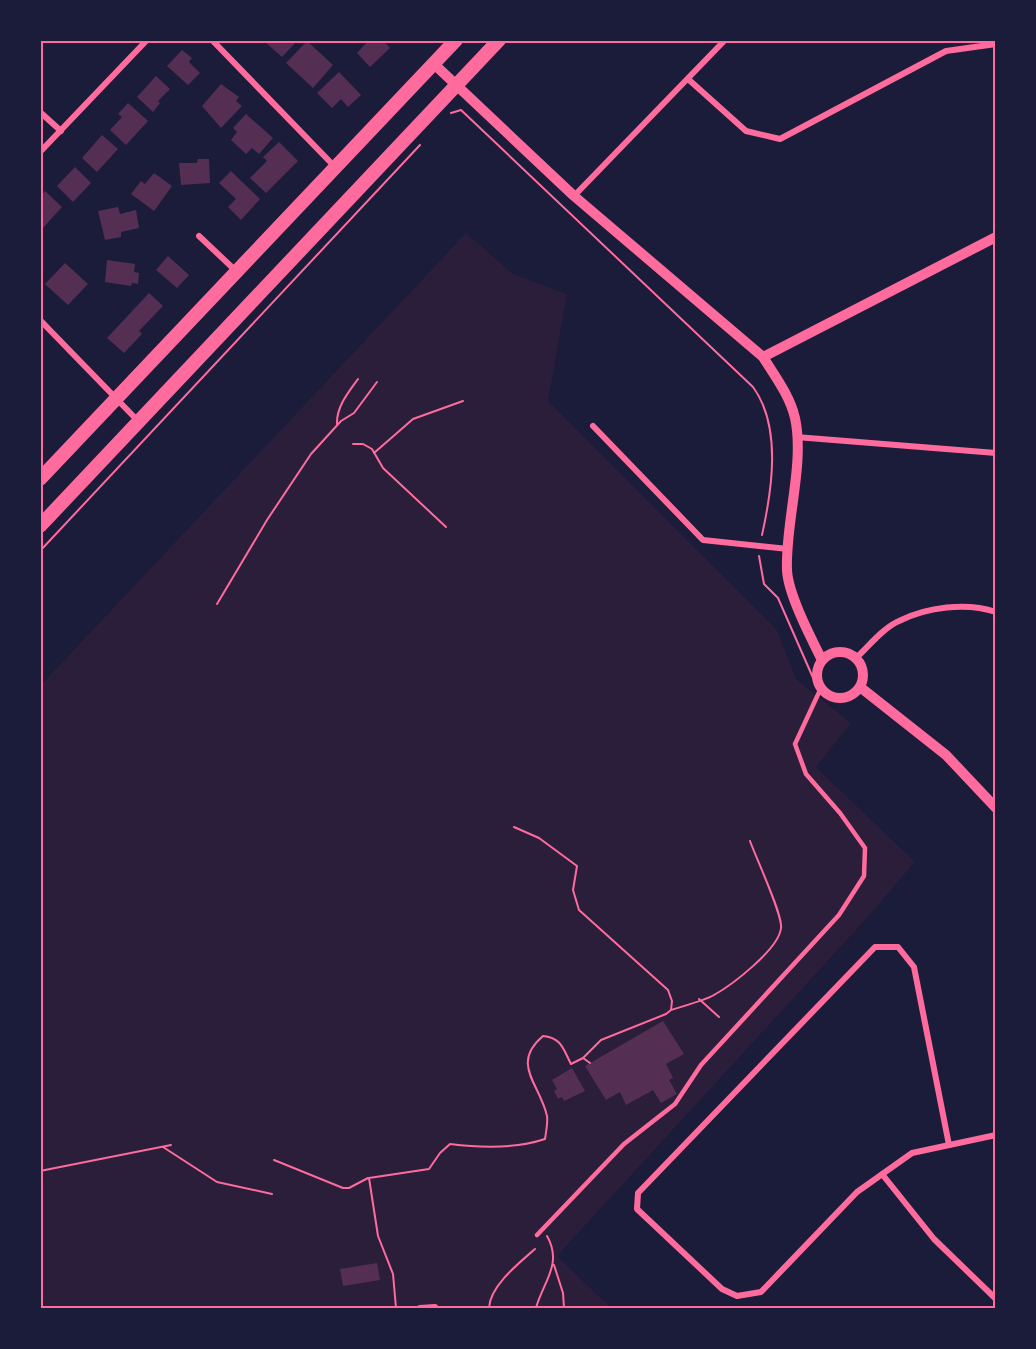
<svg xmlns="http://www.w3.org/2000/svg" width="1036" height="1349" viewBox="0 0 1036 1349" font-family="'Varela Round',sans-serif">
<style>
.green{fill:#2a1e3b}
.building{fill:#542f53}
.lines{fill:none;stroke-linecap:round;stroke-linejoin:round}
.path{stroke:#ff6b9d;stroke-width:2}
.service{stroke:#ff6b9d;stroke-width:4.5}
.minor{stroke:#ff6b9d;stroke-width:6}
.tertiary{stroke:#ff6b9d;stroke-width:10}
.primary{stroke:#ff6b9d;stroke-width:14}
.neatline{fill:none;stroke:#ff6b9d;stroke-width:2}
</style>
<rect width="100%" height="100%" fill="#1b1b3a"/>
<path class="green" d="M 466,233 L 513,274 L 567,294 L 548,401 L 777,630 L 796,679 L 851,723 L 816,767 L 915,862 L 867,918 L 557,1256 L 611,1308 L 41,1308 L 40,686 Z"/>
<path class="building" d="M 267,40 L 298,40 L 282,57 L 265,42 Z
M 369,40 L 383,40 L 390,48 L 370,67 L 357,53 Z
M 307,41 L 333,65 L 313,88 L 286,63 Z
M 182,50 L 192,58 L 189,62 L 200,73 L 188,85 L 167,66 Z
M 339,72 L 361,95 L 348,107 L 341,99 L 332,108 L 317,93 Z
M 156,76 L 170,89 L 158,101 L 160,103 L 153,112 L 137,97 Z
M 221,84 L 239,97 L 236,101 L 242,106 L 221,128 L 202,106 Z
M 128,103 L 148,121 L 126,145 L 110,130 L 122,117 L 118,114 Z
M 246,114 L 273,138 L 259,154 L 252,148 L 246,154 L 231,140 L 237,132 L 233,128 Z
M 102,135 L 118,149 L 97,172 L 82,158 Z
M 279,142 L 298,161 L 266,193 L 250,178 L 267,161 L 263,157 Z
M 198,159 L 209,159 L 210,183 L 181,185 L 179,163 L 197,163 Z
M 75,167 L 91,183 L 73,202 L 57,186 Z
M 231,171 L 260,199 L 241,220 L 228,207 L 236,199 L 219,183 Z
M 154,173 L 172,186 L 154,211 L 131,194 L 141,181 L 145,184 Z
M 45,191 L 62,207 L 43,228 L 40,226 L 40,196 Z
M 118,207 L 120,214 L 136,210 L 139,228 L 121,232 L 121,237 L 105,240 L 98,211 Z
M 168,256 L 189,275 L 177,288 L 156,270 Z
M 107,260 L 135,264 L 134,272 L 139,273 L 138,284 L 132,283 L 131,286 L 105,282 Z
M 65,263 L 88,284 L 68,305 L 45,284 Z
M 149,293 L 163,306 L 139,331 L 142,334 L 124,353 L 107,338 Z
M 663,1021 L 684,1054 L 666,1064 L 673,1078 L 669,1080 L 677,1094 L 661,1103 L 653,1090 L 626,1105 L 620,1092 L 606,1100 L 585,1066 Z
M 572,1068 L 585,1091 L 564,1101 L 562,1097 L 558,1099 L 554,1091 L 557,1089 L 552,1080 Z
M 377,1263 L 380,1280 L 343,1286 L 340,1269 Z"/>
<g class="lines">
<path class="path" d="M 451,113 L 461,110 L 753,387 C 782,427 772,490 762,535
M 337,425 C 336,407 348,393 358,379
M 353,444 L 363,444 L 372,449 L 383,468 L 446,527
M 374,453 L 413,419 L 463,401
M 40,551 L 420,145
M 759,556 L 764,584 L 778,598 L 814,680
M 217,604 L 267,520 L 311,454 L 341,421 L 354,413 L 377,382
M 514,827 L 539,838 L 577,866 L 573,890 L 579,910 L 668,990 L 672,1001 L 671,1010 L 666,1014 L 601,1040 L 583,1058
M 699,999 L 719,1017
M 671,1010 C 681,1007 708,999 714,995 C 732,985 779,949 781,928 C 783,915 756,858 750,841
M 163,1147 L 217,1182 L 272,1194
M 274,1160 L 343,1188 L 349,1188 L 368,1178
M 40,1171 L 171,1145
M 554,1265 L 563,1293 L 564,1308
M 396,1308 L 393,1274 L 378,1236 L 369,1178 L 429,1169 L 440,1153 L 450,1144 C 482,1148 515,1149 545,1139 C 546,1132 548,1123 547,1116 C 540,1084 510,1064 543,1036 C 562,1038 563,1049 571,1064 L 583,1058 L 590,1063
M 489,1308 C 490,1286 519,1263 535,1249
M 536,1308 C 543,1282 563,1264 547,1236"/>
<path class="service" d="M 537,1235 L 624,1144 L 675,1104 L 701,1065 L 839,915 L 864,876 L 865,848 L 840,813 L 806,774 L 795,744 L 821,688"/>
<path class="minor" d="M 212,40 L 336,168
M 688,79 L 746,131 L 780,139 L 946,51 L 996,44
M 40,112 L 61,131
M 40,152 L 147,40
M 574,196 L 725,40
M 199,236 L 236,271
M 40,320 L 139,422
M 593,426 L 703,540 L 788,549
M 796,437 L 996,453
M 856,658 C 869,646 883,628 899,621 C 927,607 966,602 996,612
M 949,1145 L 914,967 L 898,947 L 875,947 L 638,1193 L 637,1209 L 722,1289 L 737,1296 L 761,1292 L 857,1192 L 912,1153 L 996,1135
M 882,1174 L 934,1239 L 996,1299
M 420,1308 L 435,1307"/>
<path class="tertiary" d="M 434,64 L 574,196 L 763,357 C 775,376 790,396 795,418 C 805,463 785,524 787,570 C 788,594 811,638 822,660
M 763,357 L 996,237
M817 675a23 23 0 1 1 46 0a23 23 0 1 1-46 0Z
M 860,687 L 946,755 L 996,808"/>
<path class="primary" d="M 40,479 L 456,40
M 40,526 L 499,40"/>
</g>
<rect width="1036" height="1349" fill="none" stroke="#1b1b3a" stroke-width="84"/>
<rect x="42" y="42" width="952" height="1265" class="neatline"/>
</svg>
